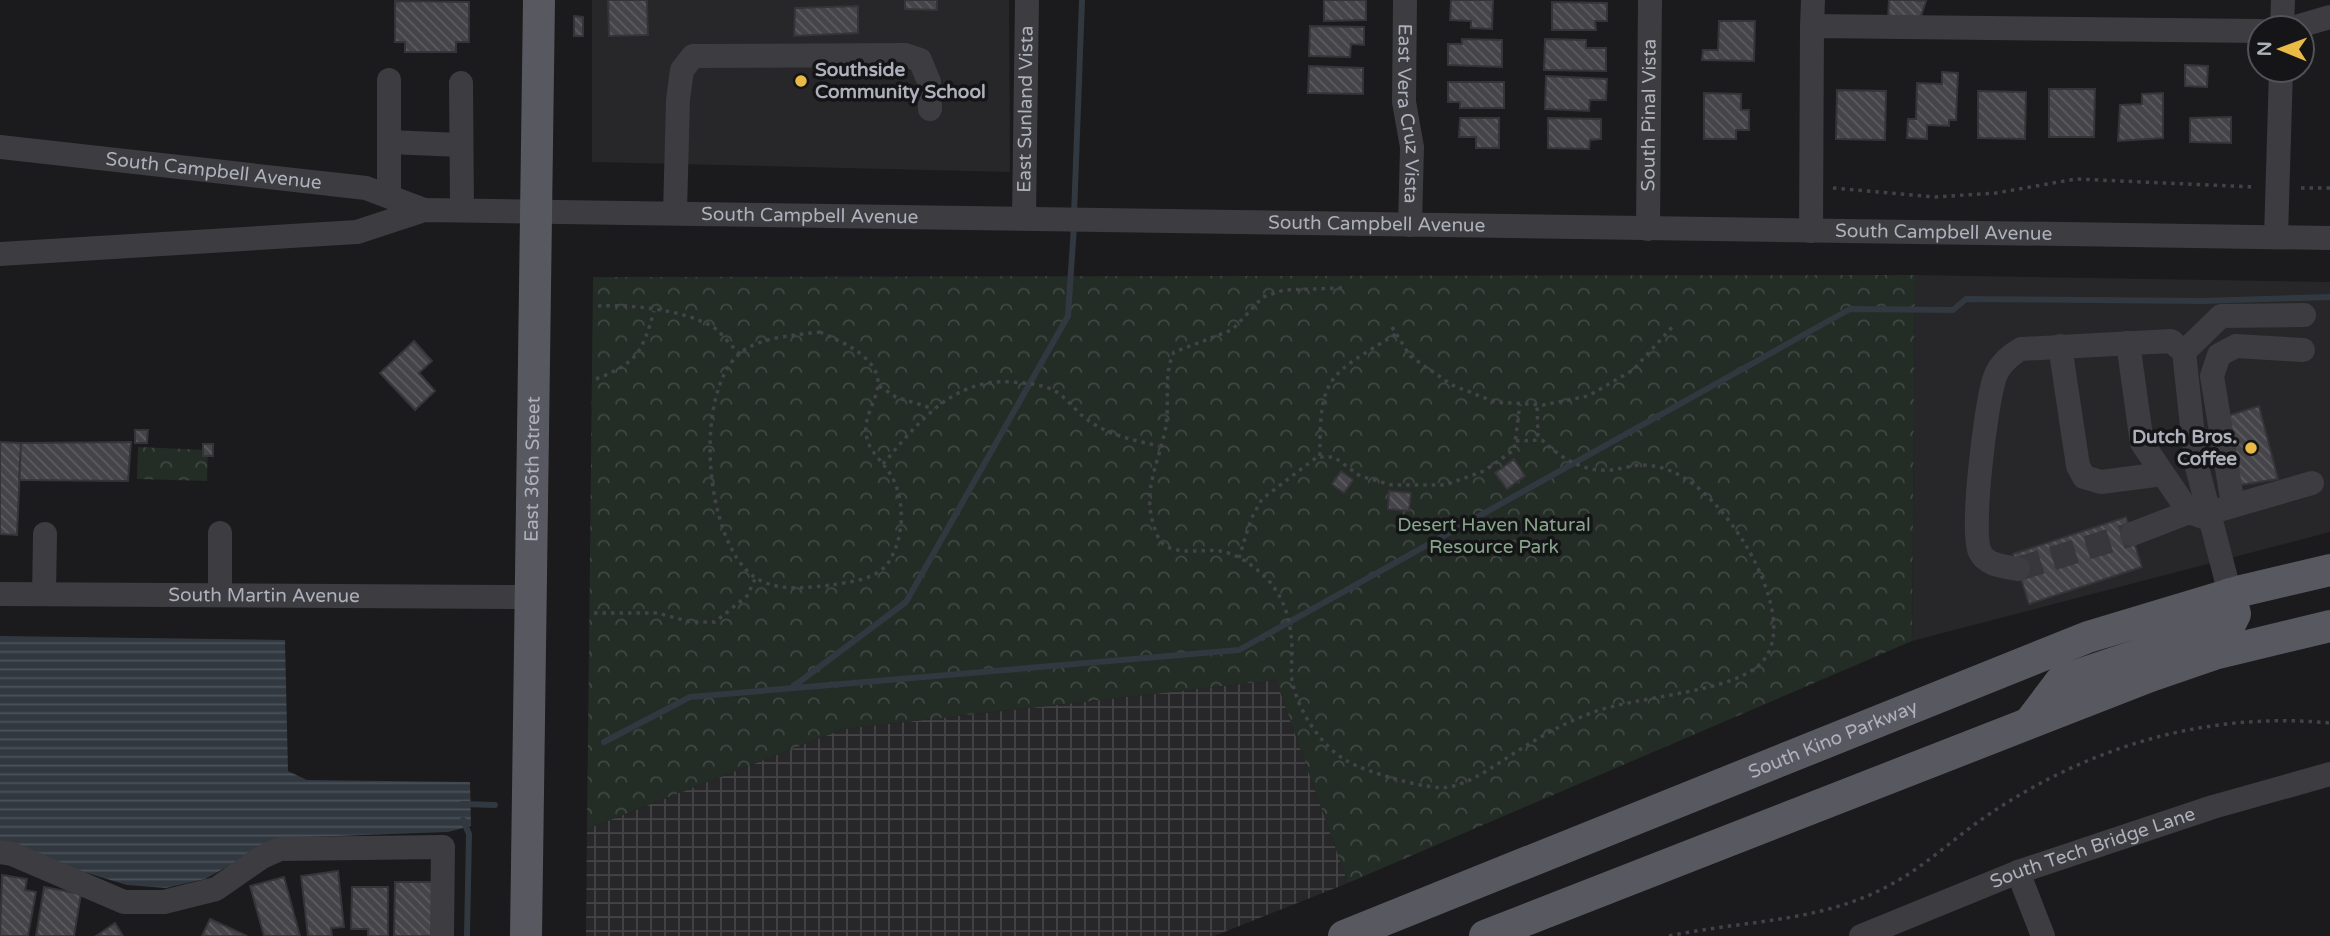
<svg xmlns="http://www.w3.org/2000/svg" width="2330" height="936" viewBox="0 0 2330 936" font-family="'Varela Round',sans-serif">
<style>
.built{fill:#272629}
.industrial{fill:url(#industrial-grid)}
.park{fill:url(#park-crowns)}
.water{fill:url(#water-rules)}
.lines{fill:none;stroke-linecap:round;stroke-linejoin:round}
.stream{stroke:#313840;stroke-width:6}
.building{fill:url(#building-back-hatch);stroke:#353438;stroke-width:2}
.minor-tunnel{stroke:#38383c;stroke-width:24;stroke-dasharray:24 12;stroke-linecap:butt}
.path{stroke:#424348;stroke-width:3.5;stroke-dasharray:3.5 5;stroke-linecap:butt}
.minor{stroke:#3c3c41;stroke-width:24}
.major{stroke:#585960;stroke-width:32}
.poi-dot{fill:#e9bb46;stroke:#151518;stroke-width:2.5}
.labels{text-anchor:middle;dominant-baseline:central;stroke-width:7;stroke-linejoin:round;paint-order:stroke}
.poi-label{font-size:19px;font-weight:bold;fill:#aeb1bb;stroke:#151518;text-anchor:start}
.street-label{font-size:19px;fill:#aeb1bb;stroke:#151518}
.park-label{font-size:19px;fill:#86a58a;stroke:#151518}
</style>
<defs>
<pattern id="industrial-grid" width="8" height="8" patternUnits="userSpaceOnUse" patternTransform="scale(1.75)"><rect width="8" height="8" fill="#272629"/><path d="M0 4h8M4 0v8" fill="none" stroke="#444346"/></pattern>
<pattern id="park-crowns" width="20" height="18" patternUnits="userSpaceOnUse" patternTransform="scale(1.75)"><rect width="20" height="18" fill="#242c26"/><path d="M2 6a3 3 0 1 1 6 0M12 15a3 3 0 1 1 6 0" fill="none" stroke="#414844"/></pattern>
<pattern id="water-rules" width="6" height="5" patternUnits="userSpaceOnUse" patternTransform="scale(1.75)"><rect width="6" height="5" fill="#313840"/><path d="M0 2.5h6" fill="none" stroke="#4c525a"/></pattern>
<pattern id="building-back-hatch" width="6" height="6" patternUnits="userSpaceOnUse" patternTransform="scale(1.75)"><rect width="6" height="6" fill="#454549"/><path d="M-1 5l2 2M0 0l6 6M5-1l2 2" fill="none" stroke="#5d5d61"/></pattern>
</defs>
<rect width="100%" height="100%" fill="#1b1a1c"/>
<path class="built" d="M 592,0 L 1009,0 L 1010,172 L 592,162 Z
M 1915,275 L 2330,282 L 2330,532 L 1912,641 Z"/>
<path class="industrial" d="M 1276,680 L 1348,883 L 1214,936 L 586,936 L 587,829 L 843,729 Z"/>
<path class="park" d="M 1915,275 L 1912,641 L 1348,883 L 1276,680 L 843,729 L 587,829 L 593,277 Z
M 138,447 L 208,450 L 207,481 L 137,479 Z"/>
<path class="water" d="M 0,636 L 285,640 L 288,771 L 307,780 L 470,782 L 471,826 L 448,832 L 280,838 L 205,879 L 166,888 L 127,885 L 67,867 L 0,840 Z"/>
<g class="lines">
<path class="stream" d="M 1074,215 L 1082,0
M 794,686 L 906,602 L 1068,316 L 1074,226
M 604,742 L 690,697 L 1239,650 L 1850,309 L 1953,310 L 1966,299 L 2202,301 L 2330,297
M 463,804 L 495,805
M 463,820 L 469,834 L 467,936"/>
</g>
<path class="building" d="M 608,0 L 647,0 L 648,35 L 609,36 Z
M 905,0 L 937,0 L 937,10 L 905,9 Z
M 1324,0 L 1366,0 L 1366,20 L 1324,21 Z
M 1451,0 L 1493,0 L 1492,29 L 1471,28 L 1471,21 L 1450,20 Z
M 1889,0 L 1911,0 L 1926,1 L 1920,19 L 1888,18 Z
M 395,1 L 469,2 L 469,42 L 456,42 L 456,52 L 405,52 L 405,42 L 395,42 Z
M 1552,2 L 1607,3 L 1607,21 L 1595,21 L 1596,30 L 1552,30 Z
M 858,6 L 858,33 L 794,36 L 795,8 Z
M 574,16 L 583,17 L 583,36 L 574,36 Z
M 1719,21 L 1755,21 L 1754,61 L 1702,60 L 1703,50 L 1718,50 Z
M 1310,26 L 1364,27 L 1364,45 L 1351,44 L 1350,57 L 1309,56 Z
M 1462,39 L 1502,40 L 1502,67 L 1448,65 L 1448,44 L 1462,44 Z
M 1545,39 L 1586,40 L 1586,48 L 1606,48 L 1606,71 L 1544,70 Z
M 2185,65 L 2208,66 L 2207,87 L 2185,86 Z
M 1309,66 L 1363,68 L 1363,94 L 1308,93 Z
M 1942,72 L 1958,73 L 1956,120 L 1949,120 L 1949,126 L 1927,125 L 1927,139 L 1907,138 L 1908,119 L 1916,119 L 1917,83 L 1942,84 Z
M 1546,76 L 1607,79 L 1606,100 L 1590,100 L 1589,111 L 1545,109 Z
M 1448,82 L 1504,82 L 1504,108 L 1460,108 L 1460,102 L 1448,102 Z
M 2049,89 L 2095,89 L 2094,137 L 2049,137 Z
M 1837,90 L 1886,91 L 1885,140 L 1836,139 Z
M 1978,91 L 2026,92 L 2025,139 L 1978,138 Z
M 1704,93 L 1741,94 L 1741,110 L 1749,110 L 1749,130 L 1736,130 L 1736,139 L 1704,139 Z
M 2163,93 L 2163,138 L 2118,141 L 2120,105 L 2142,104 L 2142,94 Z
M 2231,117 L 2231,143 L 2190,142 L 2190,118 Z
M 1460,118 L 1499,118 L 1499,148 L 1476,148 L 1476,137 L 1459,137 Z
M 1548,118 L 1601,119 L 1601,139 L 1590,140 L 1589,149 L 1548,148 Z
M 414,341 L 432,361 L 419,373 L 435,391 L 415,410 L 380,373 Z
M 2259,406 L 2278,479 L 2240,485 L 2227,416 Z
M 135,430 L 148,430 L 147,443 L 135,443 Z
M 0,442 L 21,443 L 17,535 L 0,534 Z
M 131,442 L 128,481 L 19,480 L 21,443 Z
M 203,444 L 213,444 L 213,456 L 203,456 Z
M 1514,459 L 1525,476 L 1507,489 L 1495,473 Z
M 1341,471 L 1353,480 L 1344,493 L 1332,484 Z
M 1389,491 L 1411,493 L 1409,511 L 1388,509 Z
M 2126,517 L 2142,567 L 2029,604 L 2013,554 Z
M 338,871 L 344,927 L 331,928 L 332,936 L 308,936 L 301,876 Z
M 2,875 L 27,879 L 25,890 L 36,892 L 28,936 L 0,936 Z
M 284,877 L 300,936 L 264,936 L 250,886 Z
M 395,882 L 435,882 L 435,936 L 394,936 Z
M 44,887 L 81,894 L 74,936 L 36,936 Z
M 352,887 L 388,887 L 388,936 L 368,936 L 368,929 L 351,929 Z
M 210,919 L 247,936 L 202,936 Z
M 115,923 L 123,936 L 96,936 Z"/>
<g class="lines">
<path class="minor-tunnel" d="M 2018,569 L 2132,534"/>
<path class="path" d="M 1833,188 L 1935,197 L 1996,193 L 2076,179 L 2254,187
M 2301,188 L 2330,188
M 1342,288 L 1284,290 L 1263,297 L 1232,330 L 1174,352 C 1162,377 1171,405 1165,431 C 1158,464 1143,490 1153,523 C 1156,532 1158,541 1166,546 C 1182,555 1202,549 1220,551 C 1234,553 1250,563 1261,573 C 1284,593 1292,622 1292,652 C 1292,662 1290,675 1293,685 C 1300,713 1321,746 1347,761 C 1366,772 1429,791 1450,787 C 1475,781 1495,765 1516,752 C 1541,736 1566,722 1594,712 C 1636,696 1733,693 1761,663 C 1790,634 1763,573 1745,544 C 1723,509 1687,465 1642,465 C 1631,465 1620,470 1608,470 C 1581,472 1556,455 1538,436 L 1537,405
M 598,306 C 631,304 688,310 716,329 C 724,336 731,346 739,353
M 1392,327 L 1410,356 L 1452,385 L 1495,402 L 1543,405 L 1588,396 L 1633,370 L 1675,324
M 820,332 C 839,341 861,349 873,367 C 888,389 864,409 866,432 C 867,450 880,458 889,472 C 906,497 905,538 888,563 C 876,580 850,582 831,585 C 806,588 775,592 753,576 C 705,540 693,395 739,354 C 758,337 796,335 820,332 Z
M 596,379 C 637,363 642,353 654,311
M 879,386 L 896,397 L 934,409
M 1516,441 L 1542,440
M 1320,456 C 1319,374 1330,375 1396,334
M 883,464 C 918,423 952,378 1012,382 C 1026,383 1040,384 1053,390 C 1065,396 1075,410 1085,418 C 1107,435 1133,440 1159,446
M 1239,558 L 1251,519 L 1262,499 L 1317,457 L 1334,457 L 1360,476 L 1392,485 L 1445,485 L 1484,471 L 1514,450 L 1520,404
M 594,613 L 657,613 L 691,622 L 715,622 L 747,596 L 756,577
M 1669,936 C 1744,920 1821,923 1890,885 C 1924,867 1953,839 1985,817 C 2087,747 2206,711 2330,723"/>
<g class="minor">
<path id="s1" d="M 1405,0 L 1404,102 L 1412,147 L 1410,225"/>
<path d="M 1812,26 L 1813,0"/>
<path d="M 2282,28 L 2283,0"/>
<path d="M 2292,28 L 2330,17"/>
<path d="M 461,83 L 462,210"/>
<path d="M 389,142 L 461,145"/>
<path id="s2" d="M 0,147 L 366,188 L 424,210"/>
<path d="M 389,196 L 389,80"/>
<path d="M 675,213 L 678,100 L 682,70 L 693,56 L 905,55 L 920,60 L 929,82 L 930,109"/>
<path id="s3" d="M 1024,217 L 1027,0"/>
<path id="s4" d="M 1648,229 L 1650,0"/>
<path d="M 1811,231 L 1812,26 L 2260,31"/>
<path d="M 2276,237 L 2281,70"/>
<path id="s5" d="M 0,254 L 357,232 L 424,210 L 2330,238"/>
<path d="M 2128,343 L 2142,443 L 2189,512"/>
<path d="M 2060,346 L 2078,466 L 2084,477 L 2101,482 L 2163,474"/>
<path d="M 2184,352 L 2221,316 L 2304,315"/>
<path d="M 2233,505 L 2212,376 L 2219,355 L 2236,346 L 2303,350"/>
<path d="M 2219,510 L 2312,483"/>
<path d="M 2132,534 L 2189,512 L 2203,517"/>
<path d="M 2018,569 C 2004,566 1987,566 1980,552 C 1970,532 1986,405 1994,380 C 1998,365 2009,356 2021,349 L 2171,341 L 2184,352 L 2196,463 L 2230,594"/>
<path id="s6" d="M 0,594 L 529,597"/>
<path d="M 44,594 L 45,534"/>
<path d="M 220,595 L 220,533"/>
<path d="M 0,852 L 12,854 L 124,902 L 164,902 L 216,889 L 262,857 L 280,849 L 443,847 L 442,936"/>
<path d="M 2018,872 L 2043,936"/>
<path id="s7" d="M 1861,936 L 2018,872 L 2213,807 L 2330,774"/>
</g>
<g class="major">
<path d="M 2030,722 L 2061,681 L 2230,624 L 2235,614 L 2230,594"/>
<path id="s8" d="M 526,936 L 539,0"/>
<path id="s9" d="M 1344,936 L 2088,637 L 2241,591 L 2330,570"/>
<path d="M 1485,936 L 2150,676 L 2214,654 L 2330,626"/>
</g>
</g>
<g class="poi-dot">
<circle cx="801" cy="81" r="7"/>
<circle cx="2251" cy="448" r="7"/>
</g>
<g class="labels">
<g class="poi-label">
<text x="815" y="70">Southside<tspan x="815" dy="22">Community School</tspan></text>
<text x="2237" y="437" text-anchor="end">Dutch Bros.<tspan x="2237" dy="22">Coffee</tspan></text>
</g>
<g class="street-label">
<text stroke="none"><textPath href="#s3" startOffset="108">East Sunland Vista</textPath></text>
<text stroke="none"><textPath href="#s1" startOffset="114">East Vera Cruz Vista</textPath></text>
<text stroke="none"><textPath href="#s4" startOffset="114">South Pinal Vista</textPath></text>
<text stroke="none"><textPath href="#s2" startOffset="215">South Campbell Avenue</textPath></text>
<text stroke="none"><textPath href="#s5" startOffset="814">South Campbell Avenue</textPath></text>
<text stroke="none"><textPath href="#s5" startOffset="1381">South Campbell Avenue</textPath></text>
<text stroke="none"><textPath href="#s5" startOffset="1948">South Campbell Avenue</textPath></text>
<text stroke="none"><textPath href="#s8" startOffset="467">East 36th Street</textPath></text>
<text stroke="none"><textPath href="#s6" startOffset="264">South Martin Avenue</textPath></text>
<text stroke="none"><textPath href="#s9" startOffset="527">South Kino Parkway</textPath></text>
<text stroke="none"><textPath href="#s7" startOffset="248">South Tech Bridge Lane</textPath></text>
</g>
<g class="park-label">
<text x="1494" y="525">Desert Haven Natural<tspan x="1494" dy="22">Resource Park</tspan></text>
</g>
</g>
<g transform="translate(2281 49) rotate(271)"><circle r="33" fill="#151518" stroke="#525359" stroke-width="2"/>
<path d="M0-5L12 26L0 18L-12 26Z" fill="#e9bb46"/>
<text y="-10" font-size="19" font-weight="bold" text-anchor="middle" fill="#aeb1bb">N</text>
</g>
</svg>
